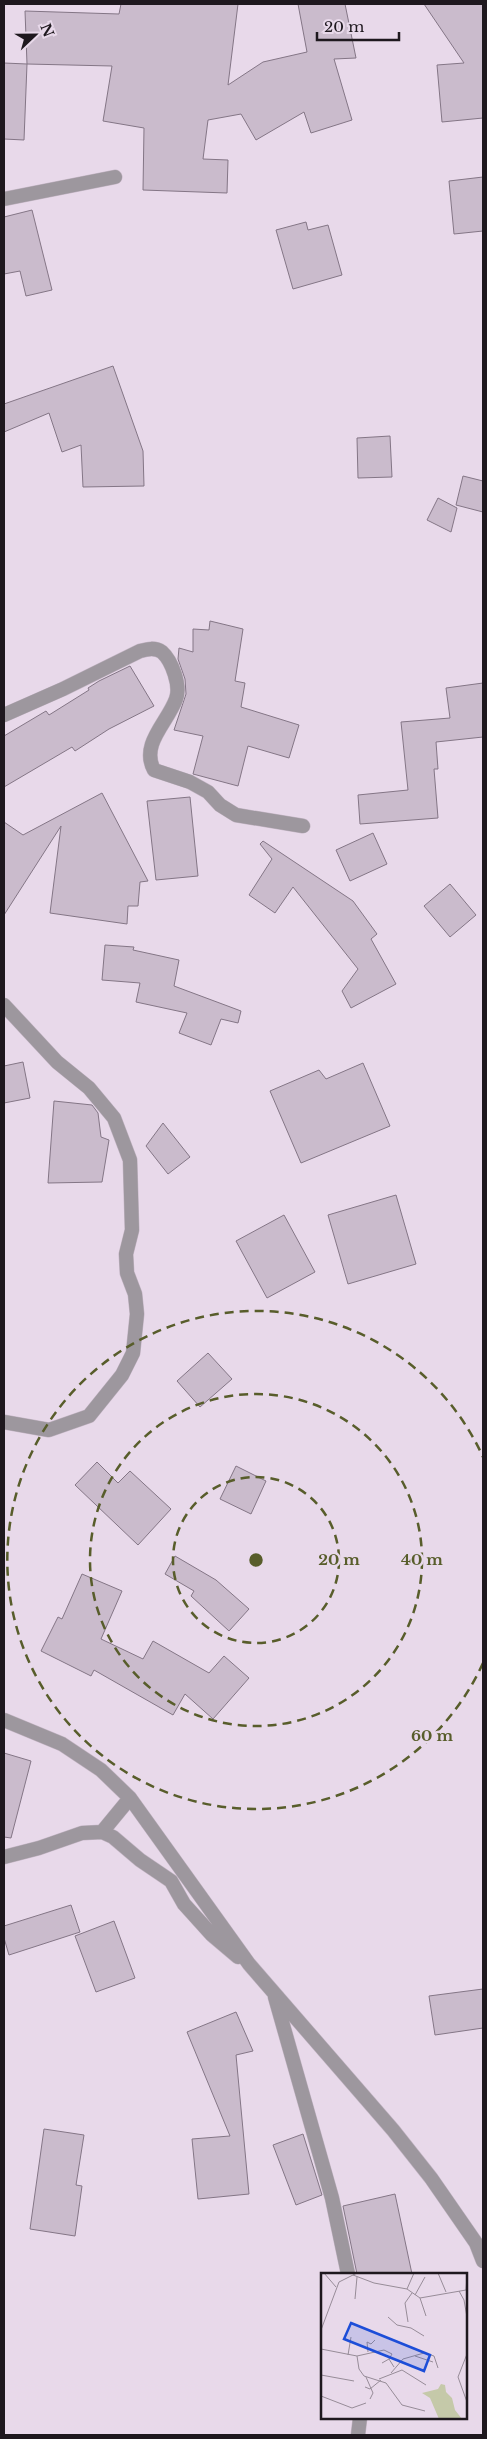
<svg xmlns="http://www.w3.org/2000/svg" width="487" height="2439" viewBox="0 0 487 2439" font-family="'Libre Baskerville',serif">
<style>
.building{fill:#cabbcc;stroke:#847686}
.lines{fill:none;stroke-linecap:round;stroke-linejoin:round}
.minor-casing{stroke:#c4b6c5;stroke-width:15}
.minor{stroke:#9d979e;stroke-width:14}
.ring{fill:none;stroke:#585d2b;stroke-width:2.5;stroke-dasharray:9 6}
.inset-road{fill:none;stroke:#978c98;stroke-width:1}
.view{fill:#1d4ed8;fill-opacity:0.15;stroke:#1d4ed8;stroke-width:2.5}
.inset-edge{fill:none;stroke:#1e181e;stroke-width:2.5}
.centre{fill:#585d2b;stroke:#e8d9ea;stroke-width:2.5}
.ring-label{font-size:15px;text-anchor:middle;font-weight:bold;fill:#585d2b;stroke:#e8d9ea;stroke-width:5;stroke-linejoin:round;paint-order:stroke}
</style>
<rect width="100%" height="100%" fill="#e8d9ea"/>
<path class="building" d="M 121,4 L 238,4 L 228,85 L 263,62 L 307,52 L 298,4 L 345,4 L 356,58 L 334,59 L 352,120 L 311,133 L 304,112 L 256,140 L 241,114 L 208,120 L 203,159 L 228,160 L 227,193 L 143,190 L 144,128 L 103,121 L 112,66 L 27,64 L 25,11 L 119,14 Z
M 424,4 L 483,4 L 483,118 L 442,122 L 437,65 L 464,63 Z
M 4,63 L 27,64 L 24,140 L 4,139 Z
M 483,177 L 483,231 L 454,234 L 449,181 Z
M 32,210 L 52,290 L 26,296 L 20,271 L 4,274 L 4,217 Z
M 306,222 L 308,230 L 328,225 L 342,275 L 293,289 L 276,230 Z
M 113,366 L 143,451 L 144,486 L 83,487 L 81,445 L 62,452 L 49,413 L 4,432 L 4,404 Z
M 390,436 L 392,477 L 358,478 L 357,438 Z
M 463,476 L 483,481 L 483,512 L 456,505 Z
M 438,498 L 457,508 L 451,532 L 427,520 Z
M 210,621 L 243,629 L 235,681 L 245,683 L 241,707 L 299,725 L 289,758 L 248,746 L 238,786 L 193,774 L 203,736 L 174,730 L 186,694 L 185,679 L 178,659 L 179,648 L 193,652 L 193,629 L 209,630 Z
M 130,666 L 154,706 L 109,729 L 75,751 L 72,747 L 4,787 L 4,736 L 46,711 L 49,715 L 89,690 L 88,688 L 99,681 Z
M 483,683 L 483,737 L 436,742 L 438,769 L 434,769 L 438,818 L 360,824 L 358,795 L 408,790 L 401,722 L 450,718 L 446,688 Z
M 102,793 L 148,881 L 140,882 L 138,906 L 128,906 L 127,924 L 50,913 L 61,826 L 4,915 L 4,822 L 23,835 Z
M 190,797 L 198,876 L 156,880 L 147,801 Z
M 373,833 L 387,864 L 350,881 L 336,850 Z
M 263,841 L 353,901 L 377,934 L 371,939 L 396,984 L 351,1008 L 342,991 L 358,969 L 293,887 L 275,913 L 249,895 L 272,859 L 260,844 Z
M 450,884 L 476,915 L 450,937 L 424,906 Z
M 105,945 L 134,947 L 133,950 L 179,960 L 174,986 L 241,1011 L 238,1023 L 221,1019 L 211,1045 L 179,1033 L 187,1013 L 136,1002 L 140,983 L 102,980 Z
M 23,1062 L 30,1098 L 4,1103 L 4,1066 Z
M 363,1063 L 390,1126 L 301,1163 L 270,1091 L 319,1070 L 326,1079 Z
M 54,1101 L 92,1105 L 98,1113 L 101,1137 L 109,1140 L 102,1182 L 48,1183 Z
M 163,1123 L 190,1157 L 168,1174 L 146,1146 Z
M 396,1195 L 416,1264 L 348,1284 L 328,1215 Z
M 284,1215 L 315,1272 L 267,1298 L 236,1241 Z
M 208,1353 L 232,1379 L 200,1407 L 177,1381 Z
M 97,1462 L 118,1483 L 130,1471 L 171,1509 L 138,1545 L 75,1485 Z
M 236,1466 L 266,1481 L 251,1514 L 220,1499 Z
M 175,1556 L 216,1580 L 249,1609 L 229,1631 L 191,1596 L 194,1591 L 165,1574 Z
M 82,1574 L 122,1591 L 101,1639 L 143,1659 L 153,1641 L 209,1673 L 224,1656 L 249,1678 L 213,1719 L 185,1694 L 173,1715 L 94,1670 L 91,1676 L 41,1651 L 58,1617 L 62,1619 Z
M 4,1753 L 31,1761 L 11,1838 L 4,1837 Z
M 71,1905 L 80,1932 L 9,1955 L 4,1938 L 4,1926 Z
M 114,1921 L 135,1978 L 96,1992 L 75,1936 Z
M 483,1989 L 483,2028 L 435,2035 L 429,1996 Z
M 236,2012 L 253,2051 L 236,2055 L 249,2194 L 198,2199 L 192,2139 L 230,2136 L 187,2032 Z
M 44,2129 L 84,2135 L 76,2185 L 82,2186 L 75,2236 L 30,2229 Z
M 303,2134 L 322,2195 L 296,2205 L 273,2145 Z
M 395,2194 L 412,2274 L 357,2274 L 343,2206 Z"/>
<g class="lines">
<g class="minor-casing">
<path id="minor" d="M 4,199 L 115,177
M 4,715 L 63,689 L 140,651 C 147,649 155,647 162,652 C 172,661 181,686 176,699 C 168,722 140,744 154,770 L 190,782 L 208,792 L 220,805 L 236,815 L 303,826
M 4,1005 L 57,1062 L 89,1088 L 114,1118 L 130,1160 L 132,1230 L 126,1254 L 127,1273 L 135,1294 L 137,1314 L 133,1353 L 122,1375 L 89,1416 L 49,1430 L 4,1422
M 4,1720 L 62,1744 L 101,1770 L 130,1798 L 249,1964 L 393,2130 L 431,2178 L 476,2243 L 483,2261
M 102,1832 L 130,1798
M 4,1857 L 39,1848 L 82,1833 L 102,1832 L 113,1837 L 140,1860 L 171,1881 L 184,1904 L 212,1935 L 238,1957
M 275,1997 L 332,2198 L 348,2274
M 358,2435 L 360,2418"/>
</g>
<use href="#minor" class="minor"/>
</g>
<g class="ring">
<circle cx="256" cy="1560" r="83"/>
<circle cx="256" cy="1560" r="166"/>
<path d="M483 1663A249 249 0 1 1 483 1457"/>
</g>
<g transform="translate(321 2273)">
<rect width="146" height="146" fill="#e8d9ea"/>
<path d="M 120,111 L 124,112 L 125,119 L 131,125 L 134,137 L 141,146 L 118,146 L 109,125 L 101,120 L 117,116 Z" fill="#c5c9a9"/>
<path class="inset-road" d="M 3,0 L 15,14M 117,0 L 125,19M 32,2 L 53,10 L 86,16 L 99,25 L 105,43M 86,16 L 93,0M 138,18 L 143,27 L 146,44M 94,22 L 104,4M 99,25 L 145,17 L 146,3M 34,26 L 36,4M 67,44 L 76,52 L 90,55 L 103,63M 87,49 L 84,30 L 91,20M 0,57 L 18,9 L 36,0M 0,76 L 36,83 L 63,77 L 71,81 L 68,86M 47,79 L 46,69 L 50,71 L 54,67M 146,81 L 137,104 L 146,129M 27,82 L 30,64M 36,83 L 38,96 L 43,103 L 65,110 L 81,132 L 104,138M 94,83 L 112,89M 61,90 L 68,86 L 73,94M 70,100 L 82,86 L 103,80 L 113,83 L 117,95M 0,102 L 33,108M 45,104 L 52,120 L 49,126M 58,106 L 81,97 L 105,112M 44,114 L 49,116 L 60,107M 0,123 L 31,135 L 45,130"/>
<path class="view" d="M 30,50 L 109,82 L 103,98 L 23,66 Z"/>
<rect width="146" height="146" class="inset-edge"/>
</g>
<circle cx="256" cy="1560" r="8" class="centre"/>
<g class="ring-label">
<text x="339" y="1565">20 m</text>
<text x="422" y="1565">40 m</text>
<text x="432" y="1741">60 m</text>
</g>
<rect width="487" height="2439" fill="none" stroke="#1e181e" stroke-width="10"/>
<g transform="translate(35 35) rotate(68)" stroke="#e8d9ea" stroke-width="4" paint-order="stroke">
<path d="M0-4L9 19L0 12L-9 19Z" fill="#1e181e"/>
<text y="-8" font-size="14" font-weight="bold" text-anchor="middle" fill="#1e181e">N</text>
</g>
<path d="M317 32v8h82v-8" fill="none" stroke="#1e181e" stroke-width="2.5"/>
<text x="324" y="32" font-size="15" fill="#1e181e" stroke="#e8d9ea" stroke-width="4" paint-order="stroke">20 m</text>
</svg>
